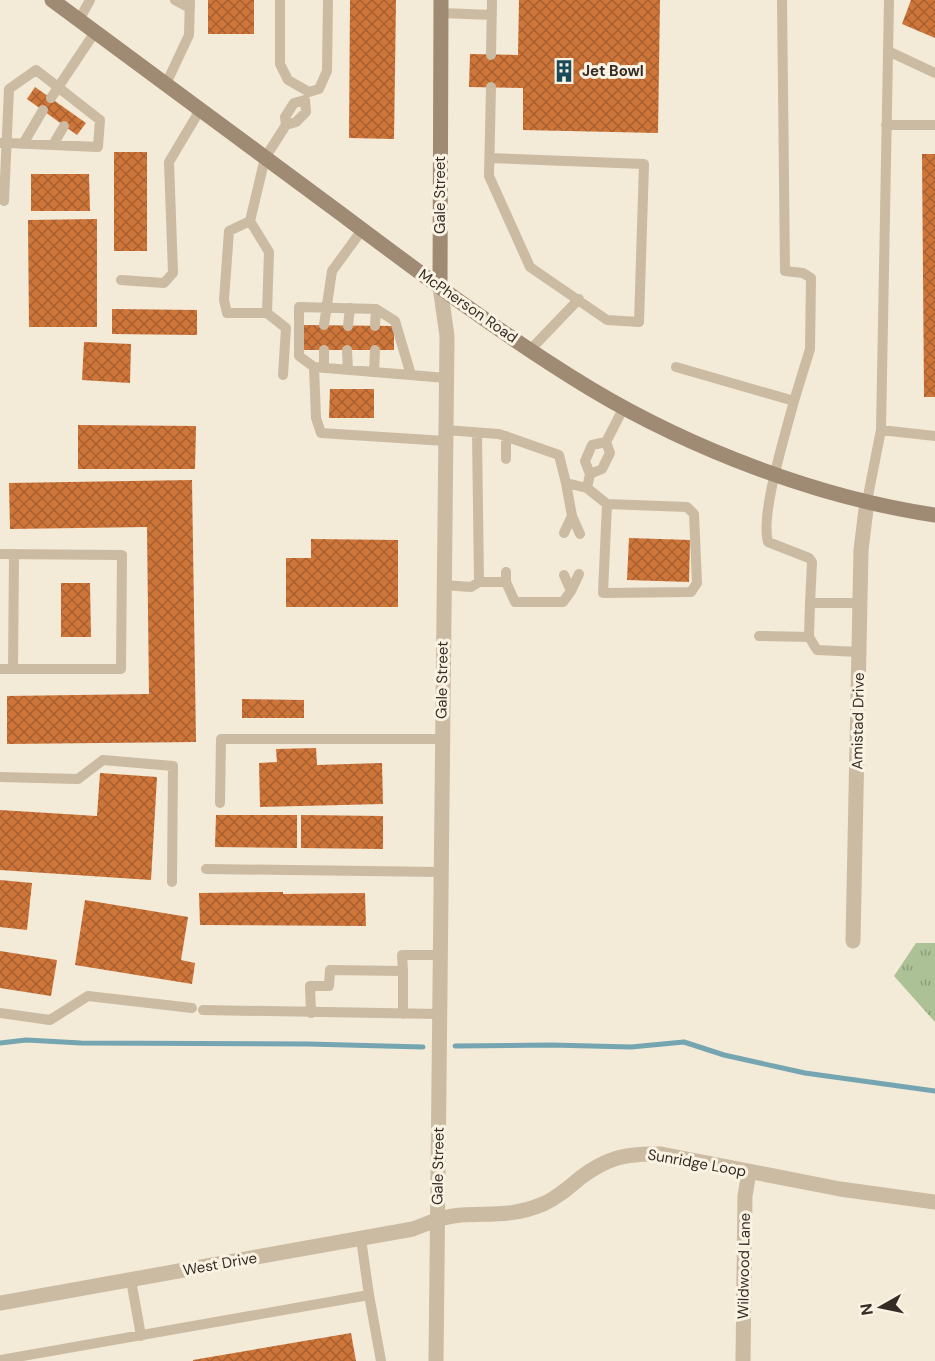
<svg xmlns="http://www.w3.org/2000/svg" width="935" height="1361" viewBox="0 0 935 1361" font-family="'DM Sans',sans-serif">
<style>
.park{fill:url(#park-tufts)}
.lines{fill:none;stroke-linecap:round;stroke-linejoin:round}
.stream{stroke:#74a5b1;stroke-width:5}
.building{fill:url(#building-cross-hatch)}
.lane{stroke:#cbbba2;stroke-width:10}
.street{stroke:#cbbba2;stroke-width:15}
.secondary{stroke:#9f8a74;stroke-width:15}
.labels{text-anchor:middle;dominant-baseline:central;stroke-width:6;stroke-linejoin:round;paint-order:stroke}
.poi-label{font-size:15px;font-weight:bold;fill:#352d25;stroke:#faf3e3;text-anchor:start}
.street-label{font-size:15px;fill:#352d25;stroke:#faf3e3}
</style>
<defs>
<pattern id="park-tufts" width="24" height="20" patternUnits="userSpaceOnUse" patternTransform="scale(1.5)"><rect width="24" height="20" fill="#acc296"/><path d="M3 7l-1-3M5 7V3M7 7l1-3M15 17l-1-3M17 17v-4M19 17l1-3" fill="none" stroke="#8d9e7a"/></pattern>
<pattern id="building-cross-hatch" width="8" height="8" patternUnits="userSpaceOnUse" patternTransform="scale(1.5)"><rect width="8" height="8" fill="#ce7539"/><path d="M0 0l8 8M0 8l8-8" fill="none" stroke="#a86030"/></pattern>
</defs>
<rect width="100%" height="100%" fill="#f3ead7"/>
<path class="park" d="M 916,943 L 935,943 L 935,1022 L 894,976 Z"/>
<g class="lines">
<path class="stream" d="M 0,1043 L 26,1040 L 81,1043 L 308,1044 L 423,1047
M 455,1046 L 551,1045 L 631,1047 L 684,1042 L 724,1055 L 805,1073 L 935,1091"/>
</g>
<path class="building" d="M 208,0 L 254,0 L 254,34 L 208,34 Z
M 350,0 L 396,0 L 394,139 L 349,138 Z
M 519,0 L 660,0 L 658,133 L 523,130 L 523,88 L 469,87 L 470,54 L 518,55 Z
M 911,0 L 935,0 L 935,38 L 902,24 Z
M 35,87 L 86,123 L 77,135 L 27,99 Z
M 114,152 L 147,152 L 147,251 L 114,251 Z
M 922,154 L 935,154 L 935,397 L 924,397 Z
M 31,174 L 89,174 L 90,211 L 31,211 Z
M 97,219 L 97,327 L 29,327 L 28,220 Z
M 112,309 L 197,310 L 197,335 L 112,334 Z
M 303,325 L 394,326 L 394,350 L 302,350 Z
M 84,342 L 131,344 L 130,383 L 82,380 Z
M 330,389 L 374,389 L 374,418 L 329,418 Z
M 78,425 L 196,426 L 195,469 L 78,469 Z
M 192,480 L 196,742 L 7,744 L 7,696 L 149,694 L 147,527 L 10,529 L 9,483 Z
M 629,538 L 690,540 L 689,582 L 627,580 Z
M 311,539 L 398,540 L 398,607 L 286,607 L 286,558 L 311,558 Z
M 61,583 L 90,583 L 91,637 L 61,637 Z
M 242,699 L 304,700 L 304,718 L 242,718 Z
M 316,748 L 317,765 L 382,763 L 383,804 L 260,807 L 259,763 L 277,762 L 276,749 Z
M 100,773 L 157,777 L 151,880 L 0,870 L 0,810 L 97,816 Z
M 216,815 L 297,815 L 297,848 L 215,847 Z
M 301,815 L 383,816 L 383,849 L 301,848 Z
M 0,880 L 32,883 L 27,930 L 0,927 Z
M 283,892 L 283,894 L 365,893 L 366,926 L 200,925 L 199,893 Z
M 85,900 L 188,917 L 181,960 L 195,963 L 192,984 L 75,965 Z
M 0,951 L 57,960 L 51,996 L 0,988 Z
M 351,1333 L 356,1361 L 193,1361 L 193,1360 Z"/>
<g class="lines">
<path class="lane" d="M 175,0 L 190,8
M 280,0 L 280,64 L 288,80 L 309,92 L 319,89 L 327,71 L 328,0
M 782,0 L 785,271 L 803,273 L 811,278 L 810,349 L 794,401
M 441,13 L 492,15
M 79,20 L 90,0
M 888,51 L 935,73
M 491,55 L 492,0
M 166,84 L 189,35 L 190,0
M 51,98 L 95,32
M 305,100 L 306,112 L 296,122 L 286,125 L 285,117 L 294,103 Z
M 886,125 L 935,125
M 0,143 L 8,143 L 98,147 L 100,120 L 36,70 L 9,89 L 4,201
M 23,144 L 43,110
M 53,145 L 64,126
M 490,158 L 644,164 L 639,322 L 607,320 L 530,267 L 489,176 L 491,87
M 250,221 L 229,231 L 224,300 L 227,313 L 267,313 L 269,252 L 250,221 L 265,158 L 286,125
M 121,280 L 164,283 L 173,273 L 169,162 L 200,110
M 267,313 L 286,328 L 283,375
M 324,325 L 332,271 L 362,230
M 348,326 L 350,308
M 375,326 L 376,309
M 531,349 L 579,299
M 324,350 L 324,368
M 347,350 L 348,370
M 314,367 L 299,356 L 299,307 L 376,309 L 395,321 L 411,375
M 676,367 L 794,401 C 786,432 760,514 768,542 L 809,558 L 812,562 L 810,603
M 374,372 L 375,350
M 445,430 L 499,434 L 559,455 L 566,483 L 587,488
M 881,430 L 935,436
M 445,441 L 321,433 L 316,418 L 314,367 L 446,378
M 606,442 L 610,453 L 602,469 L 590,474 L 585,461 L 592,445 Z
M 606,442 L 624,407
M 506,459 L 506,436
M 590,474 L 587,488 L 607,504 L 687,507 L 694,514 L 697,583 L 691,592 L 603,593 L 607,504
M 566,483 L 572,516 L 580,534
M 867,501 L 881,430 L 889,0
M 564,533 L 572,516
M 0,554 L 122,555 L 121,669 L 0,669
M 506,572 L 506,582 L 515,602 L 563,602 L 571,591 L 579,574
M 564,575 L 571,591
M 479,582 L 506,582
M 443,585 L 471,587 L 479,582 L 477,433
M 759,636 L 809,637
M 859,652 L 817,650 L 809,637 L 810,603 L 860,603
M 13,669 L 14,555
M 0,777 L 78,779 L 103,760 L 173,766 L 172,882
M 220,803 L 221,739 L 442,739
M 206,869 L 440,872
M 203,1010 L 439,1014
M 0,1013 L 50,1020 L 88,996 L 192,1008
M 311,1013 L 310,986 L 329,986 L 330,970 L 403,971 L 402,955 L 439,955
M 403,1014 L 403,971
M 131,1280 L 141,1336
M 369,1295 L 381,1361
M 0,1360 L 369,1295 L 361,1239"/>
<path class="street" d="M 853,941 L 861,550 L 867,501
M 0,1303 L 413,1229 C 429,1223 444,1216 461,1215 C 492,1213 512,1217 543,1204 C 557,1198 568,1188 580,1178 C 608,1157 627,1153 661,1154 L 840,1189 L 935,1202
M 436,1361 L 447,336 L 440,287
M 743,1361 L 745,1196 L 749,1172"/>
<path class="secondary" d="M 52,0 C 149,72 247,144 344,216 C 424,276 505,337 591,389 C 691,449 819,498 935,515
M 440,287 L 441,0"/>
</g>
<defs>
<g id="building-bare" transform="scale(1.8)"><path d="M-4-6H4V6H1V3H-1V6H-4ZM-2.5-4.3h1.7v1.8h-1.7ZM.8-4.3h1.7v1.8H.8ZM-2.5-1h1.7V.8h-1.7ZM.8-1h1.7V.8H.8Z" fill="#184a59" stroke="#faf3e3" stroke-width="2.5" paint-order="stroke"/></g>
</defs>
<g fill-rule="evenodd">
<use href="#building-bare" x="564" y="71"/>
</g>
<g class="labels">
<g class="poi-label">
<text x="582" y="71">Jet Bowl</text>
</g>
<g class="street-label">
<text transform="translate(440 195) rotate(-90)">Gale Street</text>
<text transform="translate(468 306) rotate(35)">McPherson Road</text>
<text transform="translate(442 680) rotate(-89)">Gale Street</text>
<text transform="translate(858 721) rotate(-89)">Amistad Drive</text>
<text transform="translate(697 1163) rotate(10)">Sunridge Loop</text>
<text transform="translate(438 1166) rotate(-89)">Gale Street</text>
<text transform="translate(220 1264) rotate(-10)">West Drive</text>
<text transform="translate(744 1266) rotate(-89)">Wildwood Lane</text>
</g>
</g>
<g transform="translate(881 1307) rotate(261)" stroke="#faf3e3" stroke-width="4.5" paint-order="stroke">
<path d="M0-4.5L10 22L0 15L-10 22Z" fill="#352d25"/>
<text y="-9" font-size="16" font-weight="bold" text-anchor="middle" fill="#352d25">N</text>
</g>
</svg>
